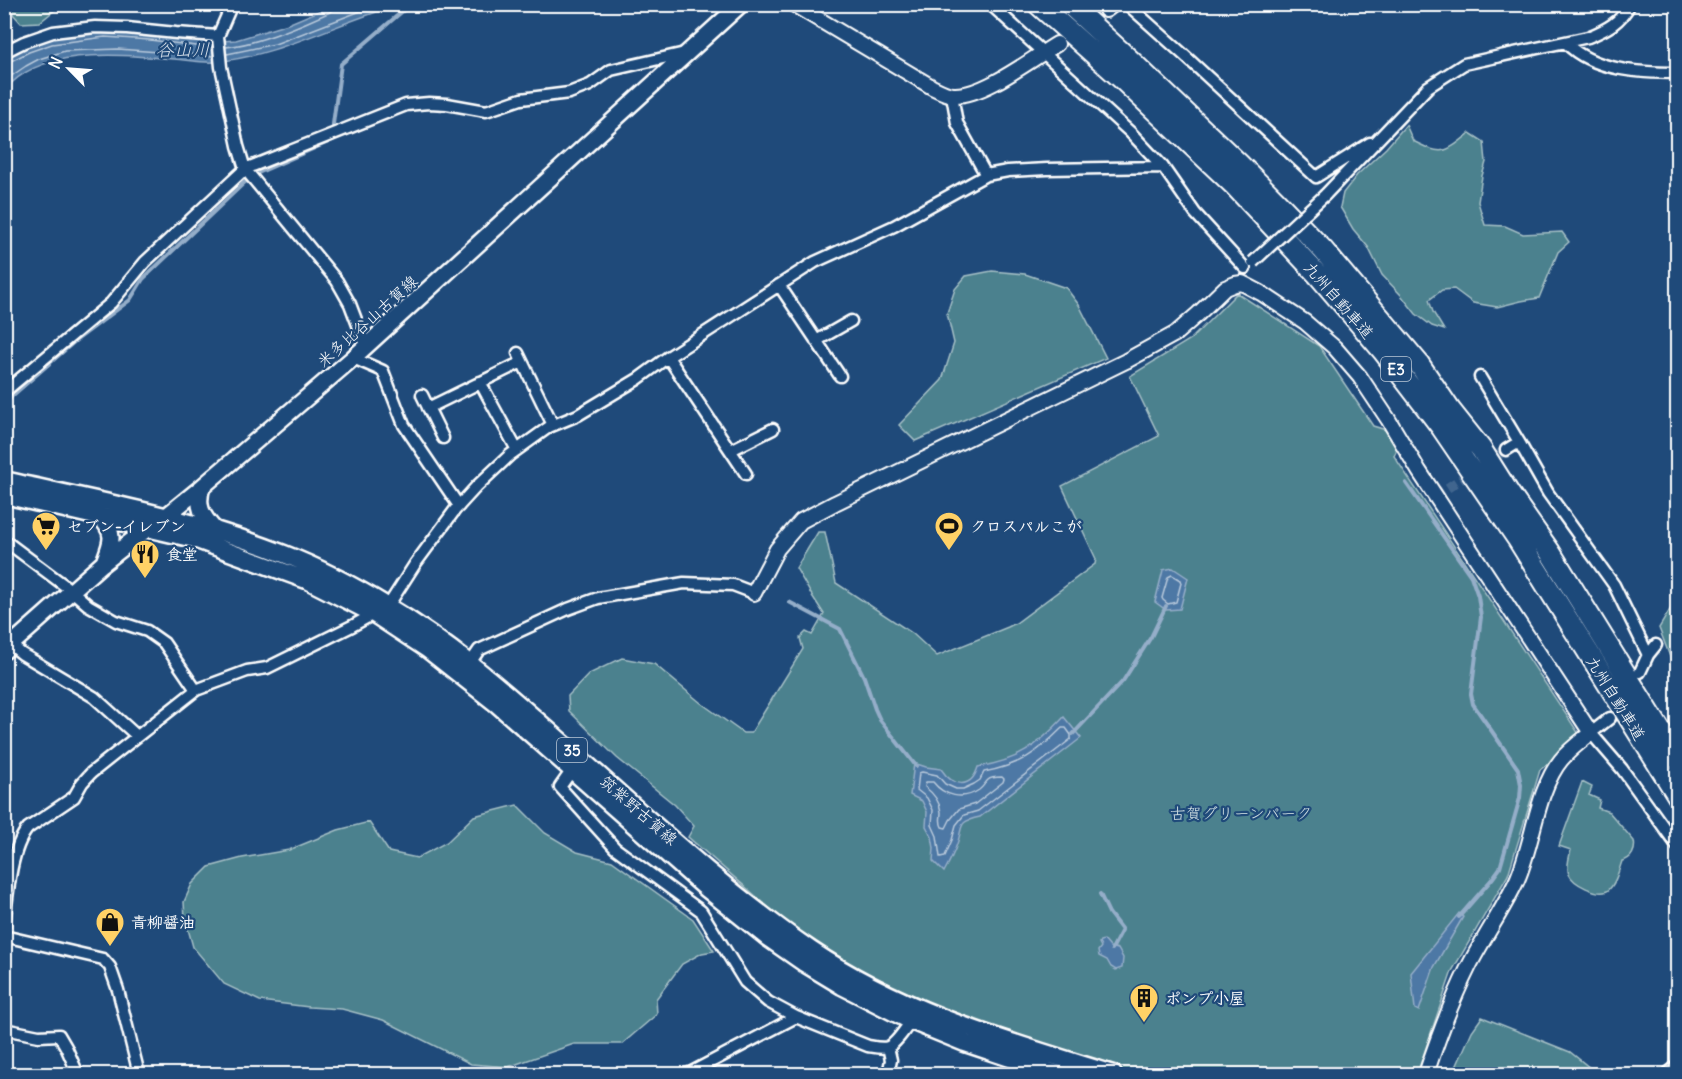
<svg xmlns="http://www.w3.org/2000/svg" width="1682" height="1079" viewBox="0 0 1682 1079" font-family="Delius,'Klee One',sans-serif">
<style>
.green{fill:#4c818e;stroke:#a6c0c6;stroke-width:1.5}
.water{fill:#4e78a5;stroke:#95aec9;stroke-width:1.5}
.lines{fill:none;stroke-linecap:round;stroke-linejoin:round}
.shore{stroke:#b8c9db;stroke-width:1.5}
.stream{stroke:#95aec9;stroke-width:4}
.minor-tunnel{stroke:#41658e;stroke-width:10;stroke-dasharray:10 5;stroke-linecap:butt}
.minor-casing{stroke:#fff;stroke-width:15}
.tertiary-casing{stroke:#fff;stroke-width:18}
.secondary-casing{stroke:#fff;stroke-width:20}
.primary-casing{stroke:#fff;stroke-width:21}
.motorway-casing{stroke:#fff;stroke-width:24}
.minor{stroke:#1f4a7a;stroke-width:10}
.tertiary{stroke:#1f4a7a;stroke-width:14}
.secondary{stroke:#1f4a7a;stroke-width:15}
.primary{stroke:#1f4a7a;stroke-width:16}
.motorway{stroke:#1f4a7a;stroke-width:20}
.minor-bridge-casing{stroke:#fff;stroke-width:15;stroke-linecap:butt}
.minor-bridge{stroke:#1f4a7a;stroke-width:10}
.labels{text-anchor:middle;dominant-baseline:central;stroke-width:4.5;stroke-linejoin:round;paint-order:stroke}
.shield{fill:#1f4a7a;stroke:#bcc9d7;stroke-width:1.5}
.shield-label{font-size:15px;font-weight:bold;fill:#fff}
.street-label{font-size:16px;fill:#fff;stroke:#1f4a7a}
.poi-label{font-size:16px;font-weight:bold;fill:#fff;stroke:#1f4a7a;text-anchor:start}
.park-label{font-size:16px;fill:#d2e0e3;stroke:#1f4a7a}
.water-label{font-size:18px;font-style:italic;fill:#d3dde8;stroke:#1f4a7a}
</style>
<rect width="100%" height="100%" fill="#1f4a7a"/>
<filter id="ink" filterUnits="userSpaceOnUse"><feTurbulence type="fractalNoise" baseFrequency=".0167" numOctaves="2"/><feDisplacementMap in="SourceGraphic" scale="12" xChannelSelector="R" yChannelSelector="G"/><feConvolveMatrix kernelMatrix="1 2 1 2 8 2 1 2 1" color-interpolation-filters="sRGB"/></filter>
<g filter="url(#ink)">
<path class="green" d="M 5,5 L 61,5 L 40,22 L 21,23 Z
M 1406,125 L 1413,141 C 1443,156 1444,154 1470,133 L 1484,142 L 1486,162 L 1482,176 L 1478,202 L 1485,225 L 1505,226 L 1523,234 L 1562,232 L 1569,242 L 1558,252 L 1539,298 L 1521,301 L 1497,307 L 1473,303 L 1454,289 L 1442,290 L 1429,300 L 1433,312 L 1444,330 L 1432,326 L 1416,314 L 1401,295 L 1382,275 L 1368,247 L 1353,229 L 1340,207 L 1343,193 L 1357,175 L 1386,148 Z
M 992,271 L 1025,274 L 1066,288 L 1079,305 L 1106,358 L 915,441 L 899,425 L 942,380 L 954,343 L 947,313 L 955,289 L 966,276 Z
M 1237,293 L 1319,346 L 1373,426 L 1386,430 L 1397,449 L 1394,456 L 1581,737 L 1540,770 L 1508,875 L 1452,971 L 1417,1074 L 1129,1074 L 957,1019 L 820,952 L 688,837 L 694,826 L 675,805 L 617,758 L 569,711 L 568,696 L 589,674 L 622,658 L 654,664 L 701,703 L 743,733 L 751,733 L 803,649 L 800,638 L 806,632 L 812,635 L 824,614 L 811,594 L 796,568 L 818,532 L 825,532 L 836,583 L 912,633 L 937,656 L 1008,627 L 1016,623 L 1095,564 L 1096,559 L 1062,486 L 1159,436 L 1130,376 L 1191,339 Z
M 1677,598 L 1677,675 L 1659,628 Z
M 1582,782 L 1592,787 L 1589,795 L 1600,800 L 1598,808 L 1609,812 L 1634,841 C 1636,850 1632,859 1622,861 C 1619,870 1615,886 1607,891 C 1598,896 1573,884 1569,874 C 1566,868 1569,857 1571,850 L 1559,846 Z
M 517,805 L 545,833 L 577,852 L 612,861 L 693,919 L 714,951 L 702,953 L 682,964 L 656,999 L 657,1014 L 622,1044 L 574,1044 L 508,1067 L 471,1064 L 383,1020 L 342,1009 L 309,1007 L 260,1001 L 224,984 L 193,947 L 185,918 L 184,902 L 192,884 L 209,867 L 242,858 L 289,850 L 338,830 L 369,822 L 389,852 L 417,858 L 447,842 L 474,816 Z
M 1482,1017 L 1570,1052 L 1595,1072 L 1596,1074 L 1453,1074 L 1472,1031 Z"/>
<path class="water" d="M 333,5 L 399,5 C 337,22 280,56 215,62 C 202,63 188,60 174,59 C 123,55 41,45 5,90 L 5,58 L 27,47 L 50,38 L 105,31 L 151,34 L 208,42 L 236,40 L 288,24 Z
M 1173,568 L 1188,578 L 1180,609 L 1166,610 L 1155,602 L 1163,570 Z
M 1064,717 L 1081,738 L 980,817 C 956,822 964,826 957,844 C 954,853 949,863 944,872 L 933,861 L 934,848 L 932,837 L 926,826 L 927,812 L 922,801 L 910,795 L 914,763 L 926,767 L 941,769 C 953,787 971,790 978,767 C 1020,760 1036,747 1064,717 Z
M 1459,913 L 1463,917 L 1434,967 L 1419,1011 L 1415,1009 L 1411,973 Z
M 1104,940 L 1110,947 L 1118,949 L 1123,958 L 1122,968 L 1116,970 L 1111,967 L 1107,960 L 1099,956 L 1098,951 L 1101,947 L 1099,943 L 1100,941 Z"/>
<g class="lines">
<path class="shore" d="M 226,47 C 259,44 300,26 330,12 L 333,9 L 333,4
M 227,54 L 275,44 L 379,4
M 4,63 L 9,62 L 29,52 L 52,44 L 105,37 L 150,40 L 212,48
M 4,81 L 26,66 L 39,59 L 65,51 L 118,49 L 213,56
M 1172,575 L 1180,580 L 1181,583 L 1176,602 L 1168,604 L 1163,600 L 1162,598 L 1168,577 Z
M 1062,728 L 1066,728 L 1071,735 L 1071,739 L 978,811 L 964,815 L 956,825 L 952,840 L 945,856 L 940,857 L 937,836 L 932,825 L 933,810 L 927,798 L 917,790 L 919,773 L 922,772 L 937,775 L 945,784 L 956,789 L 963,789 L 974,784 L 980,780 L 984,772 C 1020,765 1036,754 1062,728 Z
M 1002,777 L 1004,779 L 1003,782 L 975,804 L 959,809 L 950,820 L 946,828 L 942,827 C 939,821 941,819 941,812 C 940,802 933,793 925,787 L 926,782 L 933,782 C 944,796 963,801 979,790 C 983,787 985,783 988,780 C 991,777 998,777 1002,777 Z"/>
<path class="stream" d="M 4,406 L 12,396 L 74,342 L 130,300 L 143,279 L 245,182 L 258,173 L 333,140 L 333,124 L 341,64 L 405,9
M 1406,483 L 1471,576 L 1478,596 L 1481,617 L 1471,694 L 1473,704 L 1518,769 L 1521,785 L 1520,798 L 1500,868 L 1492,879 L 1459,917
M 789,602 L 840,629 L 864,677 L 875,709 L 880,720 L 916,766
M 1073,734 L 1123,681 L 1151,637 L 1166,606
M 1100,894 L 1109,913 L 1122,930 L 1112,949"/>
<path class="minor-tunnel" d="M 1435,496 L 1506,450"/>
<g class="minor-casing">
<path id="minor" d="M 232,4 L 218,36 L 221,67 L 238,146 L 245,169 L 337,281 L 350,304 L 366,346
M 990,4 L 1131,133 L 1163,167 L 1195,213 L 1245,268
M 1127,4 L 1184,55 L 1316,177 L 1370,143
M 1566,43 C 1593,71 1641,73 1678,73
M 4,52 L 24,42 L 53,32 L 95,27 L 127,28 L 176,33 L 218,36
M 952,95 L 957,123 L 986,175
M 1325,195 L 1428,87 L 1464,64 L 1588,37 C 1606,30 1621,22 1630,4
M 779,285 L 840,376
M 816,341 L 851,321
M 518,353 L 553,425
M 668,357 L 746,474
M 353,358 L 383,371 L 404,425 L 459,506
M 1480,377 L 1519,442 L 1548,493 L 1614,585 L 1648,655
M 480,382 L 517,450
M 4,392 L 111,303 L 145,262 L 245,169 L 406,105 L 429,103 L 447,104 L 486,111 L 521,99 L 569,93 L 590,85 L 611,70 L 685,53
M 422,395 L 443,438
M 428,408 L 522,362
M 731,450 L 773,429
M 1506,450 L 1519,442
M 4,540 L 72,591 L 88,605 L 116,621 L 147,631 L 164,643 L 196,690
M 4,639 L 22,654 L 94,697 L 137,736
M 470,663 L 479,650 L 568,609 L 598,598 L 684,583 L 733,585 L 754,593
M 1640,672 L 1648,655 L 1656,645
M 1610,718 L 1591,733 L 1622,769 L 1678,847
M 572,770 L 560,787 L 615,848 L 701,911 L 745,982 L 768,1002 L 796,1017
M 4,927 C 7,899 10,849 28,828 L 74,797 L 82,783 L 91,773 L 196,690 L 247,671 L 267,668 L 352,626 L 388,606 L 415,564 L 455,510 L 477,486 L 510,455 L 549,427 L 578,415 L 638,379 L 668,357 L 815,262 L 894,226 L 986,175 L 1008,171 L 1047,169 L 1163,167
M 4,936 L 103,959 L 110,967 L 118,990 L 139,1074
M 4,1029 L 39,1036 L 59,1035 L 66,1047 L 78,1074
M 688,1074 L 796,1017 L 868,1046 C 874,1047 882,1049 888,1047 C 896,1044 906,1028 911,1021
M 888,1074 L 891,1060 L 888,1047
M 1667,1074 L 1678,1065"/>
</g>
<g class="tertiary-casing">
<path id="tertiary" d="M 793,4 L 932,87 C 938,90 947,95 954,95 C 984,96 1030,60 1057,44
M 1106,10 L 1114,4
M 754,593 L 777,549 L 801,521 L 835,503 L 1126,361 L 1175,334 L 1198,314 L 1225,288 L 1235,284 L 1242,283 L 1261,293 L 1305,322 L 1335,348 L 1360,377 L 1388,419 L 1419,471 L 1591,733 C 1581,741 1569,750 1561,760 C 1537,789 1533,844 1517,880 C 1503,910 1483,938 1468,968 C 1451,1002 1438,1038 1426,1074"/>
</g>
<g class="secondary-casing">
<path id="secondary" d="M 202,487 C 196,506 202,516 215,530
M 100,517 C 116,534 112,541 104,562
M 4,651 L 102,564 L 148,528 L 165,517 L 202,487 L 353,358 L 741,4"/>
</g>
<g class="primary-casing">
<path id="primary" d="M 4,480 C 98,501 194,518 284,554 C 320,568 354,586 387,606 C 448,642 502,689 555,736 C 638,809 719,887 811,950 C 904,1013 1007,1041 1113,1074
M 4,495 L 194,539 L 309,581 L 374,614 L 427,649 L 498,705 L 707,889 L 768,938 L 804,963 L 842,986 L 911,1021 L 965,1043 L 1058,1074"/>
</g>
<g class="motorway-casing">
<path id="motorway" d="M 1038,4 L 1121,78 L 1234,185 L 1319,276 L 1383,351 L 1442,428 L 1517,538 L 1678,796
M 1069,4 L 1130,60 L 1240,165 L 1275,200 L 1323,250 L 1419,364 L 1450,410 L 1481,449 L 1510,495 L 1550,552 L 1678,759"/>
</g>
<use href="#minor" class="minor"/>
<use href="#tertiary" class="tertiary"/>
<use href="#secondary" class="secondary"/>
<use href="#primary" class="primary"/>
<use href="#motorway" class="motorway"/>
<g class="minor-bridge-casing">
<path id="minor-bridge" d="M 1253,262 L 1325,195"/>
</g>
<use href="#minor-bridge" class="minor-bridge"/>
</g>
</g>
<defs>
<g id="supermarket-pin" transform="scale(1.5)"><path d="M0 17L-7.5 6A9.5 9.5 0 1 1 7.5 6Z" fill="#ffd166" stroke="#1f4a7a"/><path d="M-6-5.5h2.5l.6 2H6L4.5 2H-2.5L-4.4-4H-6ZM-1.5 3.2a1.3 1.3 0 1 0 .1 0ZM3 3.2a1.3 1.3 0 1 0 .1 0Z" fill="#111"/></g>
<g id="stadium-pin" transform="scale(1.5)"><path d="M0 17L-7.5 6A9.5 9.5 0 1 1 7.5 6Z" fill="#ffd166" stroke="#1f4a7a"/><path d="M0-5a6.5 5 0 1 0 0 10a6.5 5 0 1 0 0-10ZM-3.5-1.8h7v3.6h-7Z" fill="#111"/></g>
<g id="restaurant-pin" transform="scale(1.5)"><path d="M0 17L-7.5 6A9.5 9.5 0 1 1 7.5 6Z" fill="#ffd166" stroke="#1f4a7a"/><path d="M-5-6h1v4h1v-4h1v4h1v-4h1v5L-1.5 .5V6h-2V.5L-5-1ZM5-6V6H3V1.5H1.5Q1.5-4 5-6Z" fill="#111"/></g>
<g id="shop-pin" transform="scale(1.5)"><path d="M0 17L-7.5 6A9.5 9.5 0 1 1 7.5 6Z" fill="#ffd166" stroke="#1f4a7a"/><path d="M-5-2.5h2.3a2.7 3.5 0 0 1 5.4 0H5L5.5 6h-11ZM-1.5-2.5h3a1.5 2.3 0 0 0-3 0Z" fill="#111"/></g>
<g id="building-pin" transform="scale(1.5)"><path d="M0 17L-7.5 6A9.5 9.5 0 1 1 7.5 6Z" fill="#ffd166" stroke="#1f4a7a"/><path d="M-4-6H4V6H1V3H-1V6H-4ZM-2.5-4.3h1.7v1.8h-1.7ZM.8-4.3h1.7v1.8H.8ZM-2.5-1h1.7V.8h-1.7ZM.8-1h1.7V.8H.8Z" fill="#111"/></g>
</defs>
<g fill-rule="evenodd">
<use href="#supermarket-pin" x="46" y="526"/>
<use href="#stadium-pin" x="949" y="526"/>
<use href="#restaurant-pin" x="145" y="554"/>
<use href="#shop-pin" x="110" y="922"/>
<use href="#building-pin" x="1144" y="998"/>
</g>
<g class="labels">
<g class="shield">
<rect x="1381" y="357" width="30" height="24" rx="4.5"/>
<rect x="557" y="738" width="30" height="24" rx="4.5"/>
</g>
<g class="shield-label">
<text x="1396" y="369">E3</text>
<text x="572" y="750">35</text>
</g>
<g class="street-label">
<text transform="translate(1339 300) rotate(49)">九州自動車道</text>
<text transform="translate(367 321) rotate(-42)">米多比谷山古賀線</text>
<text transform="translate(1616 698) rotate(58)">九州自動車道</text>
<text transform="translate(639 810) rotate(41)">筑紫野古賀線</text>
</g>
<g class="poi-label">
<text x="67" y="526">セブン-イレブン</text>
<text x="970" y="526">クロスパルこが</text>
<text x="166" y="554">食堂</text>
<text x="131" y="922">青柳醤油</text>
<text x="1165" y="998">ポンプ小屋</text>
</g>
<g class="park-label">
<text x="1241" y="813">古賀グリーンパーク</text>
</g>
<g class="water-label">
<text x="183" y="49">谷山川</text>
</g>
</g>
<rect width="1682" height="1079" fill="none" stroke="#1f4a7a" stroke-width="24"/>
<rect x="12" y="12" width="1658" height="1055" fill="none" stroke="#fff" stroke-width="2" filter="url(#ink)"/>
<g transform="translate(69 69) rotate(295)" stroke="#1f4a7a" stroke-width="4.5" paint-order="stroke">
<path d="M0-4.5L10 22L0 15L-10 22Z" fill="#ffffff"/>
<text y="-9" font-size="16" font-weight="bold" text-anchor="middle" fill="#ffffff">N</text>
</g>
</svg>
